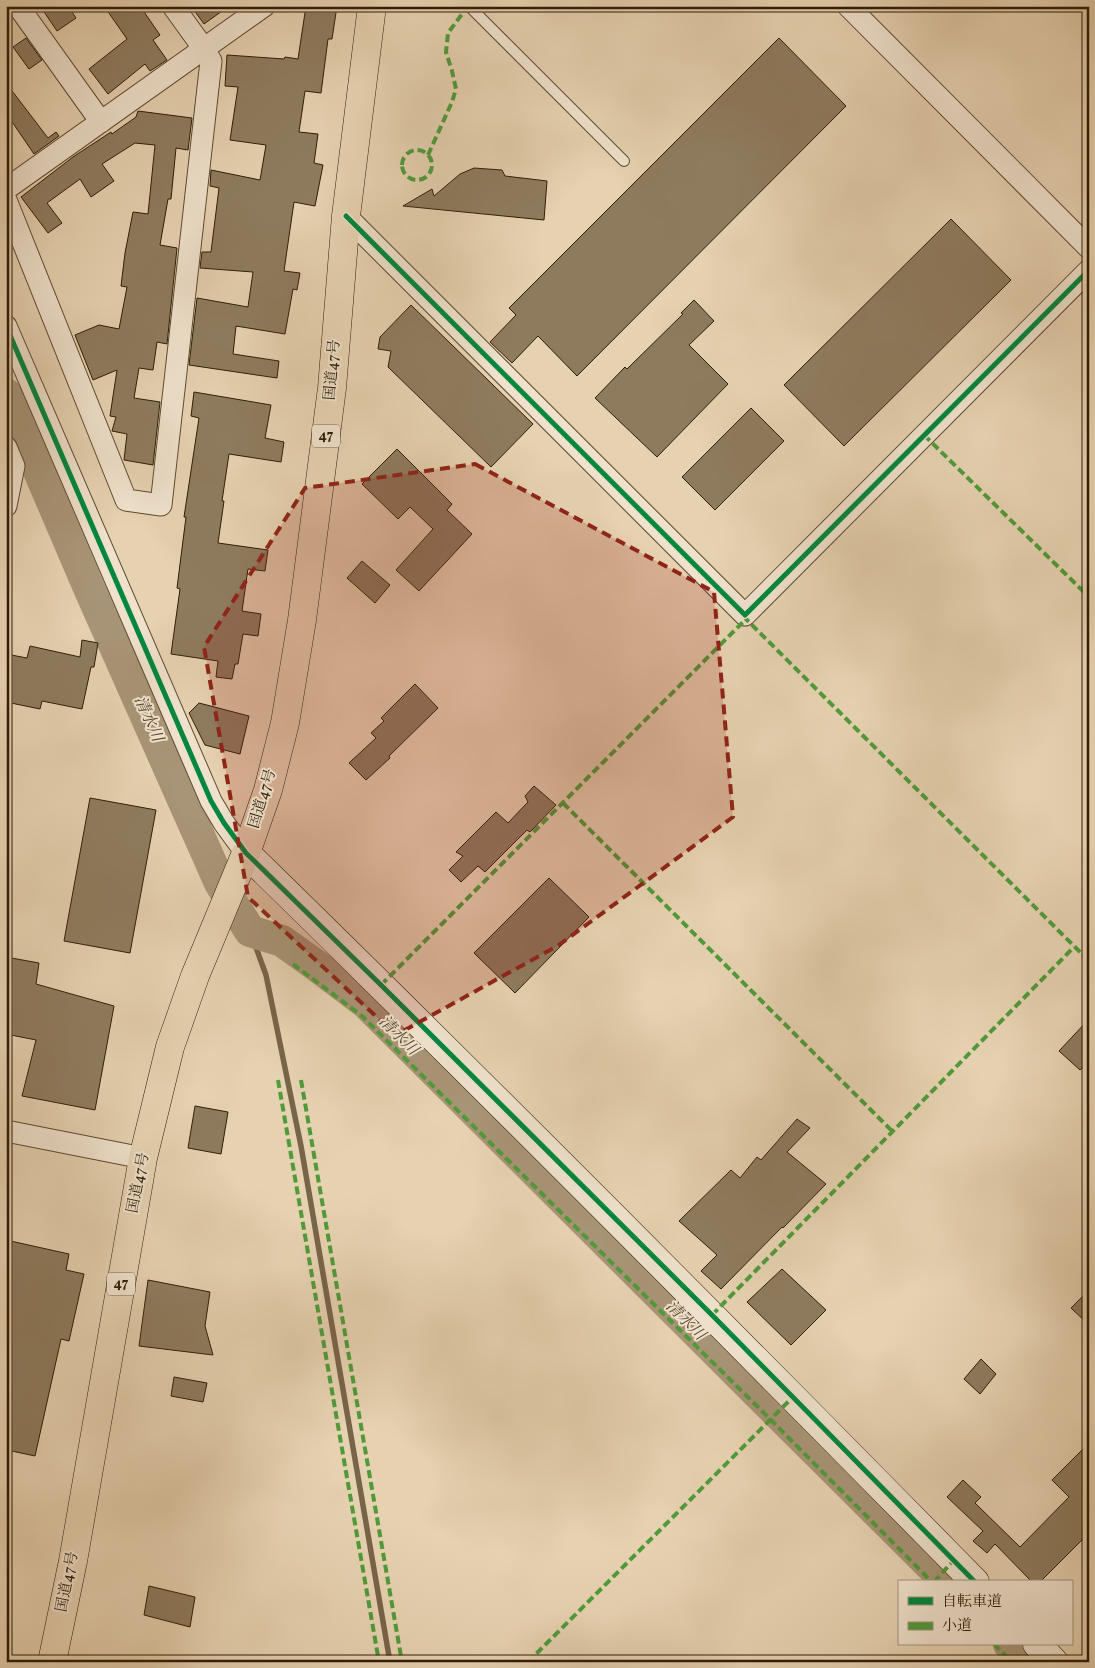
<svg xmlns="http://www.w3.org/2000/svg" width="1095" height="1668" viewBox="0 0 1095 1668" font-family="Vollkorn,'Noto Serif JP',serif">
<style>
.lines{fill:none;stroke-linecap:round;stroke-linejoin:round}
.stream{stroke:#786449;stroke-width:5.5}
.river{stroke:#a89476;stroke-width:32}
.building{fill:#8e7b5e;stroke:#2f1d06}
.lane-casing{stroke:#5d4a30;stroke-width:12}
.street-casing{stroke:#5d4a30;stroke-width:23}
.secondary-casing{stroke:#2f1d06;stroke-width:29}
.highway-casing{stroke:#2f1d06;stroke-width:29}
.lane{stroke:#efe1cc;stroke-width:10}
.street{stroke:#efe1cc;stroke-width:21}
.secondary{stroke:#efe1cc;stroke-width:28}
.highway{stroke:#e6d1b0;stroke-width:28}
.quiet{stroke:#509a3a;stroke-width:4;stroke-dasharray:8 4;stroke-linecap:butt}
.cycleway-casing{stroke:#efe1cc;stroke-width:8}
.cycleway{stroke:#00873e;stroke-width:5}
.marked{fill:#8f2418;fill-opacity:0.2;stroke:#8f2418;stroke-width:4;stroke-dasharray:10 6;stroke-linejoin:round}
.labels{text-anchor:middle;dominant-baseline:central;stroke-width:4;stroke-linejoin:round;paint-order:stroke}
.shield{fill:#efe1cc;stroke:#695841;stroke-width:1}
.shield-label{font-size:14px;font-weight:bold;fill:#2f1d06}
.street-label{font-size:15px;fill:#2f1d06;stroke:#efe1cc}
.water-label{font-size:16px;font-style:italic;fill:#59472d;stroke:#efe1cc}
</style>
<rect width="100%" height="100%" fill="#e6d1b0"/>
<filter id="stains"><feTurbulence type="fractalNoise" baseFrequency=".004" numOctaves="4"/><feColorMatrix values="0 0 0 0 .2 0 0 0 0 .09 0 0 0 0 .02 0 0 0 .5 -.17"/></filter>
<radialGradient id="worn" r=".72"><stop offset=".6" stop-color="#630" stop-opacity="0"/><stop offset="1" stop-color="#630" stop-opacity=".3"/></radialGradient>
<g class="lines">
<path class="stream" d="M 250,931 L 266,975 L 301,1146 L 390,1662"/>
<path class="river" d="M 6,394 L 89,588 L 220,883 L 250,931 L 282,941 L 313,963 L 366,1003 L 947,1582
M 1009,1644 L 1027,1662"/>
</g>
<path class="building" d="M 40,6 L 68,6 L 76,18 L 57,31 Z
M 104,6 L 140,6 L 160,35 L 153,40 L 167,60 L 150,71 L 145,64 L 108,94 L 89,69 L 127,39 Z
M 191,6 L 229,6 L 204,24 Z
M 306,6 L 337,6 L 332,39 L 328,39 L 321,93 L 305,91 L 299,132 L 318,134 L 314,163 L 323,165 L 315,206 L 294,202 L 284,271 L 300,273 L 297,290 L 293,289 L 285,334 L 236,326 L 233,354 L 279,361 L 277,378 L 189,365 L 197,298 L 248,307 L 253,272 L 200,268 L 202,252 L 211,252 L 219,188 L 210,186 L 211,170 L 260,180 L 266,145 L 230,140 L 238,87 L 225,86 L 227,55 L 284,59 L 285,57 L 298,59 Z
M 26,38 L 42,60 L 29,69 L 13,47 Z
M 779,38 L 846,106 L 577,376 L 538,336 L 512,363 L 490,342 L 516,315 L 509,308 Z
M 6,83 L 48,138 L 56,132 L 59,136 L 34,154 L 6,113 Z
M 138,111 L 192,118 L 188,150 L 176,148 L 171,199 L 168,199 L 160,245 L 177,248 L 167,344 L 157,342 L 153,370 L 139,368 L 134,398 L 160,402 L 153,465 L 124,460 L 127,434 L 112,431 L 116,417 L 110,416 L 117,370 L 93,380 L 75,335 L 99,325 L 119,329 L 127,287 L 121,286 L 125,253 L 133,212 L 148,214 L 155,145 L 135,143 L 102,164 L 114,181 L 91,197 L 80,179 L 47,203 L 62,223 L 48,233 L 21,197 L 73,157 L 111,132 L 112,134 L 136,117 Z
M 474,168 L 502,170 L 505,176 L 547,181 L 544,220 L 403,206 L 432,189 L 434,196 L 460,174 Z
M 951,219 L 1011,280 L 844,446 L 784,385 Z
M 694,300 L 714,321 L 689,345 L 728,384 L 657,457 L 595,398 L 625,367 L 627,369 L 683,314 L 681,313 Z
M 411,305 L 533,424 L 491,467 L 388,367 L 391,351 L 378,349 L 380,337 Z
M 194,392 L 271,405 L 265,438 L 284,442 L 281,462 L 229,454 L 222,501 L 224,501 L 218,543 L 268,550 L 265,571 L 248,569 L 242,611 L 261,614 L 258,636 L 243,634 L 238,664 L 235,664 L 232,679 L 216,677 L 218,661 L 171,654 L 180,589 L 177,588 L 186,517 L 184,517 L 199,418 L 191,416 Z
M 751,408 L 784,441 L 715,510 L 682,477 Z
M 397,449 L 452,504 L 447,510 L 472,534 L 419,591 L 396,570 L 433,529 L 410,507 L 398,519 L 362,484 Z
M 362,561 L 390,585 L 375,603 L 347,578 Z
M 82,640 L 98,643 L 94,667 L 91,667 L 82,709 L 42,701 L 40,709 L 6,702 L 6,654 L 27,658 L 30,646 L 80,657 Z
M 415,684 L 438,708 L 389,756 L 390,758 L 366,780 L 349,763 L 376,738 L 371,733 L 384,721 L 381,718 Z
M 199,703 L 249,716 L 240,754 L 205,745 L 189,713 Z
M 534,786 L 556,805 L 530,832 L 527,830 L 485,872 L 478,866 L 461,882 L 449,870 L 463,856 L 456,852 L 496,812 L 508,823 L 528,802 L 525,796 Z
M 90,798 L 156,810 L 130,953 L 64,941 Z
M 549,878 L 589,917 L 515,993 L 474,953 Z
M 6,957 L 39,963 L 36,984 L 114,1006 L 95,1110 L 22,1096 L 36,1040 L 6,1034 Z
M 1089,1019 L 1089,1062 L 1080,1070 L 1059,1051 Z
M 195,1106 L 228,1112 L 221,1154 L 188,1148 Z
M 797,1119 L 810,1128 L 787,1152 L 826,1184 L 783,1228 L 782,1227 L 721,1289 L 701,1271 L 717,1255 L 679,1221 L 731,1170 L 740,1178 L 757,1157 L 761,1160 Z
M 6,1240 L 69,1254 L 66,1270 L 84,1274 L 69,1341 L 61,1339 L 35,1456 L 7,1450 L 11,1434 L 6,1433 Z
M 782,1269 L 826,1310 L 791,1345 L 747,1302 Z
M 148,1280 L 210,1292 L 205,1326 L 213,1355 L 139,1346 Z
M 1089,1290 L 1089,1325 L 1071,1308 Z
M 981,1359 L 996,1374 L 980,1394 L 964,1379 Z
M 174,1377 L 207,1383 L 203,1402 L 171,1396 Z
M 1089,1443 L 1089,1533 L 1040,1582 L 1032,1582 L 995,1544 L 987,1553 L 973,1541 L 983,1531 L 947,1497 L 963,1480 L 981,1497 L 975,1503 L 1020,1547 L 1069,1497 L 1052,1480 Z
M 149,1586 L 195,1597 L 190,1627 L 144,1615 Z"/>
<g class="lines">
<g class="lane-casing">
<path id="lane" d="M 469,6 L 624,161"/>
</g>
<g class="street-casing">
<path id="street" d="M 18,6 L 101,122
M 848,6 L 1089,248
M 6,189 L 264,6
M 6,200 L 126,500 L 161,505 L 211,61 L 204,49 L 173,6
M 346,216 L 745,615 L 1089,270
M 6,326 L 211,801 L 224,823 L 246,853
M 6,447 L 14,466 L 6,506
M 6,1131 L 143,1158"/>
</g>
<g class="secondary-casing">
<path id="secondary" d="M 246,853 C 492,1093 734,1337 975,1582
M 1037,1644 L 1054,1662"/>
</g>
<g class="highway-casing">
<path id="highway" d="M 52,1662 L 73,1561 L 143,1158 L 170,1047 L 195,976 L 246,853 L 268,790 L 285,723 L 302,620 L 332,388 L 346,216 L 372,6"/>
</g>
<use href="#lane" class="lane"/>
<use href="#street" class="street"/>
<use href="#secondary" class="secondary"/>
<use href="#highway" class="highway"/>
<path class="quiet" d="M402 165a15 15 0 1 1 30 0a15 15 0 1 1-30 0Z
M 428,155 L 452,102 L 456,89 L 452,71 L 446,52 L 448,33 L 468,6
M 924,435 L 1089,597
M 745,615 L 746,619 L 1089,961
M 563,803 L 892,1131
M 293,964 L 362,1016 L 771,1420 L 932,1582
M 381,985 L 746,619
M 278,1080 L 379,1662
M 301,1080 L 402,1662
M 712,1315 L 1074,947
M 934,1582 L 954,1560
M 994,1644 L 1012,1662
M 53,1658 L 72,1662
M 528,1662 L 793,1397"/>
<g class="cycleway-casing">
<path id="cycleway" d="M 346,216 L 745,615 L 1089,270
M 6,326 L 211,801 L 224,823 L 246,853 L 381,985 L 712,1315 L 975,1582"/>
</g>
<use href="#cycleway" class="cycleway"/>
</g>
<path class="marked" d="M 475,464 L 714,592 L 733,817 L 559,945 L 396,1035 L 248,897 L 204,647 L 305,488 Z"/>
<g class="labels">
<g class="shield">
<rect x="312" y="424.5" width="28" height="23" rx="4"/>
<rect x="107" y="1272.5" width="28" height="23" rx="4"/>
</g>
<g class="shield-label">
<text x="326" y="436">47</text>
<text x="121" y="1284">47</text>
</g>
<g class="street-label">
<text transform="translate(333 370) rotate(-85)">国道47号</text>
<text transform="translate(263 799) rotate(-73)">国道47号</text>
<text transform="translate(139 1183) rotate(-79)">国道47号</text>
<text transform="translate(68 1582) rotate(-79)">国道47号</text>
</g>
<g class="water-label">
<text transform="translate(148 719) rotate(66)">清水川</text>
<text transform="translate(398 1036) rotate(45)">清水川</text>
<text transform="translate(685 1321) rotate(45)">清水川</text>
</g>
</g>
<rect width="1095" height="1668" fill="none" stroke="#e6d1b0" stroke-width="25"/>
<rect x="8" y="8" width="1080" height="1653" fill="none" stroke="#2f1d06" stroke-width="2.5"/>
<rect x="12" y="12" width="1070" height="1643" fill="none" stroke="#2f1d06"/>
<rect x="898" y="1580" width="175" height="65" fill="#efe1cc" stroke="#a2937d"/>
<rect x="908" y="1597" width="25" height="8" fill="#00873e" stroke="#a2937d"/>
<text x="942" y="1606" font-size="15" fill="#2f1d06">自転車道</text>
<rect x="908" y="1622" width="25" height="8" fill="#509a3a" stroke="#a2937d"/>
<text x="942" y="1630" font-size="15" fill="#2f1d06">小道</text>
<rect width="100%" height="100%" filter="url(#stains)"/>
<rect width="100%" height="100%" fill="url(#worn)"/>
</svg>
